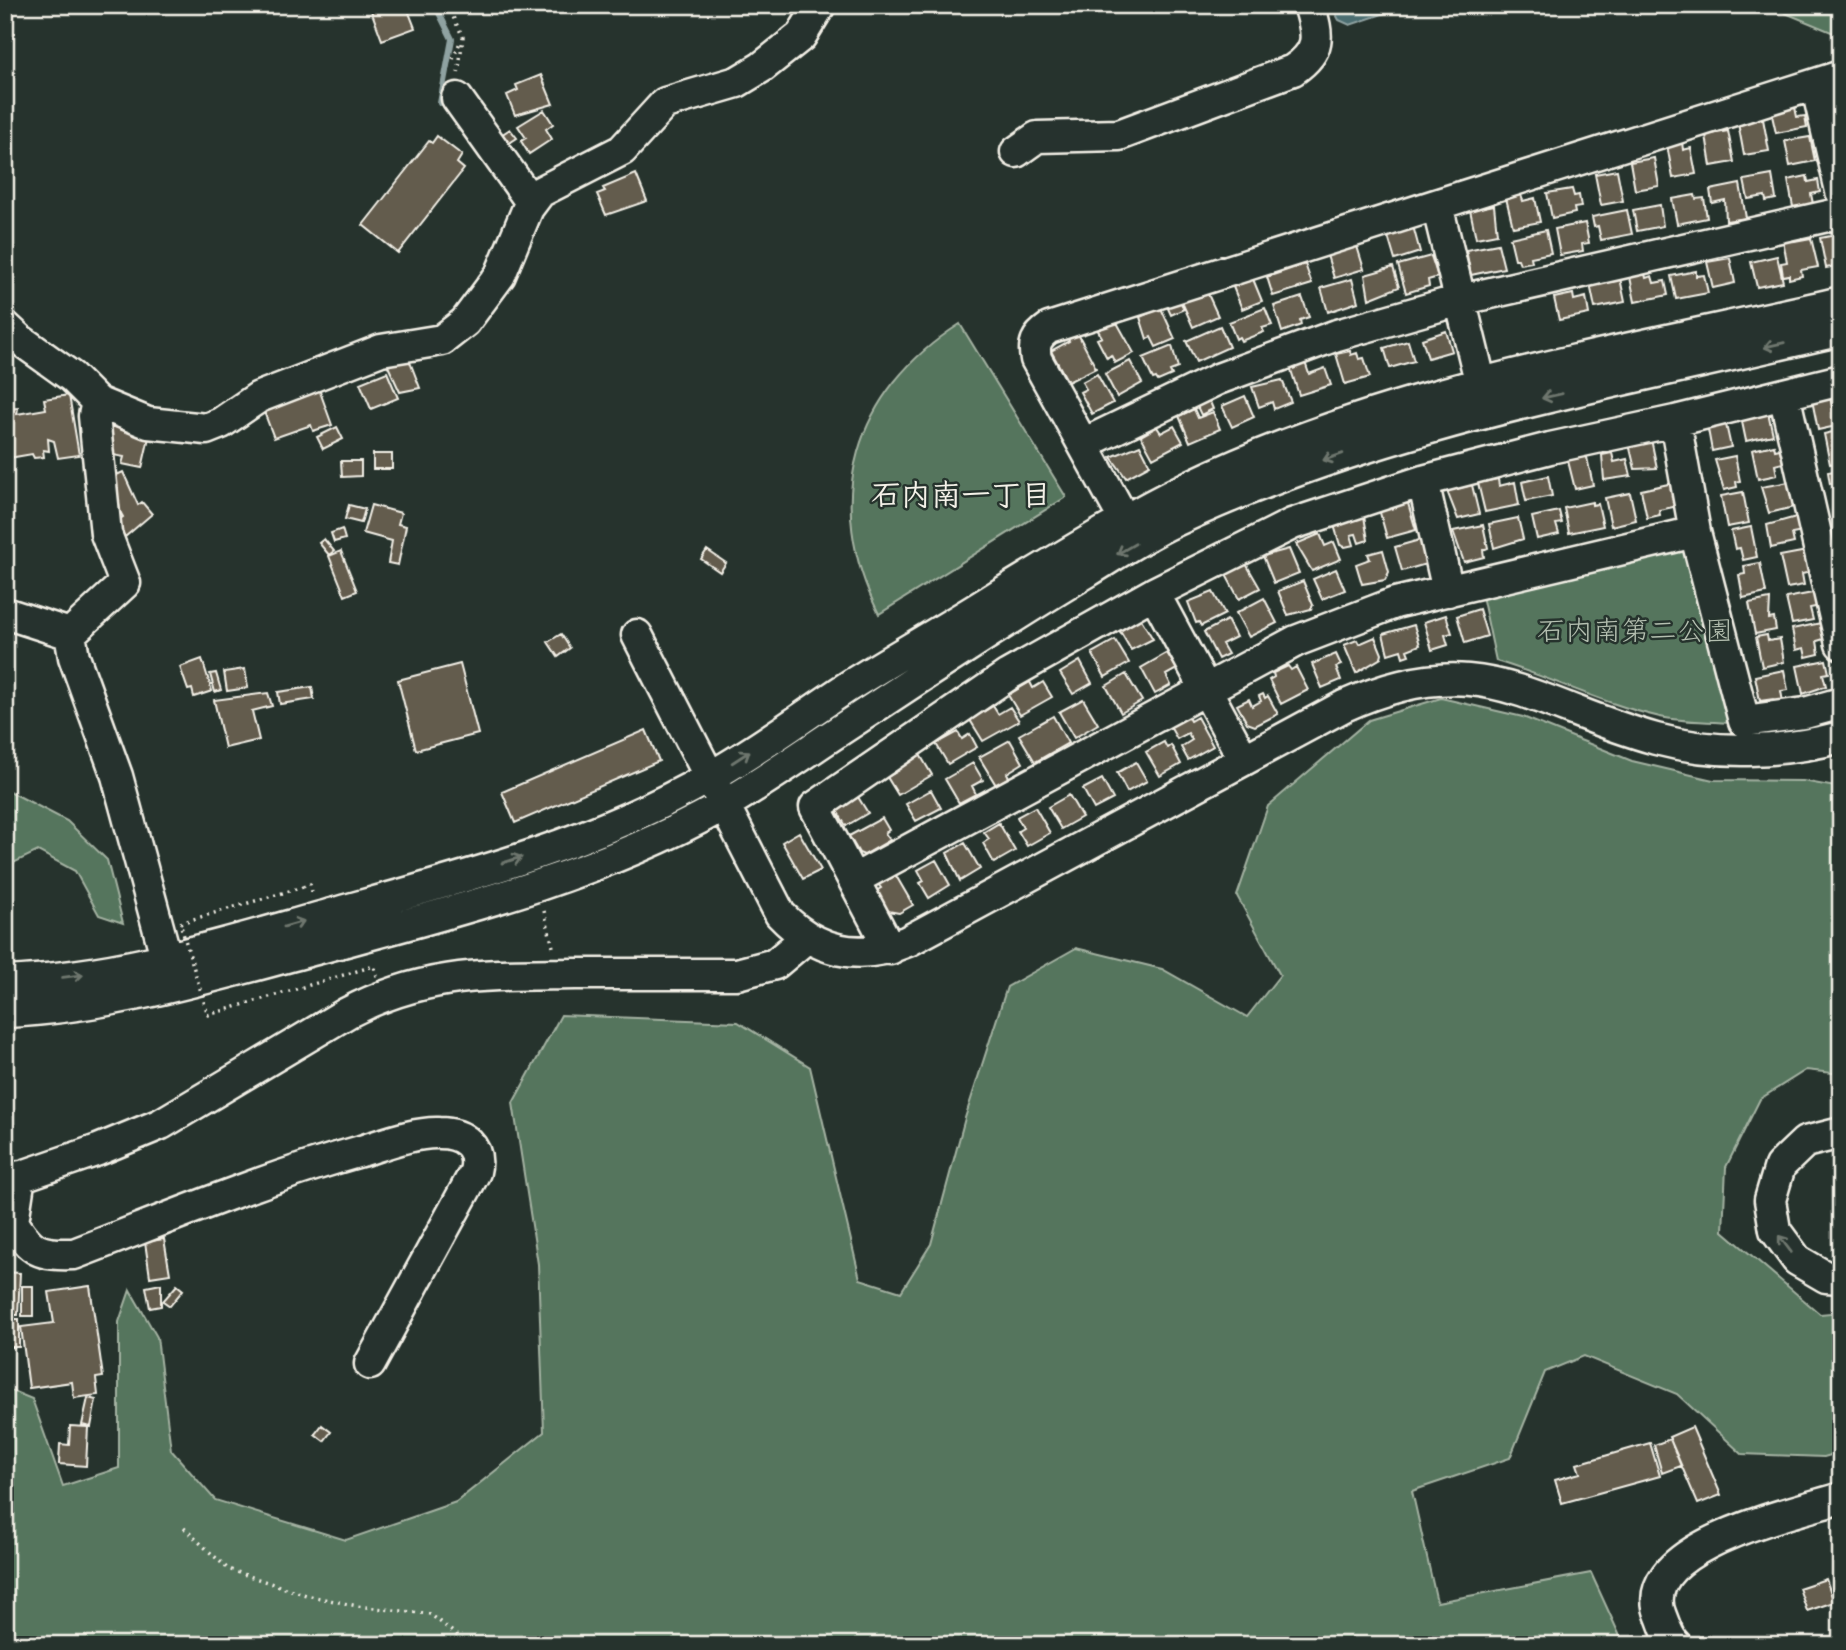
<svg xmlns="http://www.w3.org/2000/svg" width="1846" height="1650" viewBox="0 0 1846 1650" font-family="Mynerve,'Klee One',sans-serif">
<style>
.green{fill:#54745d;stroke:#a4b2a2;stroke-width:2}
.water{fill:#4b6e71;stroke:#8fa2a1;stroke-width:2}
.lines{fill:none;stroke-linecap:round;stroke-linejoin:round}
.stream{stroke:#8fa2a1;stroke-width:6}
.building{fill:#645c4e;stroke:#f4f1e8;stroke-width:2}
.minor-casing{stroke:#f4f1e8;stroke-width:35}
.path{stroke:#f4f1e8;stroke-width:3.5;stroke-dasharray:2 5;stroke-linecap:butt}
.minor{stroke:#26332d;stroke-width:30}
.path-bridge{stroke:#f4f1e8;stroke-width:3.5;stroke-dasharray:2 5;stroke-linecap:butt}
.oneway{stroke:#6e766e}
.labels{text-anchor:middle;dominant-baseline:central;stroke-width:5;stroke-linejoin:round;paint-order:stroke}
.park-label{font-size:28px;fill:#b4bfb0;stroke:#26332d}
.neighbourhood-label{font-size:30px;font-weight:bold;fill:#f4f1e8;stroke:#26332d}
</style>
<rect width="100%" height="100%" fill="#26332d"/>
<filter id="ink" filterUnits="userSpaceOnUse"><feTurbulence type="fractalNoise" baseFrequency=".0143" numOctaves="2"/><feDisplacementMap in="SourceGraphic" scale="14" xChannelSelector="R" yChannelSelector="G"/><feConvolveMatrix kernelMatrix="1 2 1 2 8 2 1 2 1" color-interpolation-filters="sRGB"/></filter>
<g filter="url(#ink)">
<path class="green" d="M 1766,5 L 1841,5 L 1841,36 Z
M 960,324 L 1066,497 L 879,614 C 821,501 854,391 960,324 Z
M 1683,545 L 1694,553 L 1731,723 C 1708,721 1683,722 1660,717 C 1604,704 1552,678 1496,661 L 1481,591 Z
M 1441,698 L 1523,717 L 1632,761 L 1713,780 L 1803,781 L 1841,788 L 1841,1074 L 1806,1070 L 1760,1099 L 1726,1167 L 1723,1231 L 1820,1314 L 1841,1312 L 1841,1452 L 1824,1457 L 1742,1454 L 1677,1394 L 1584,1356 L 1545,1372 L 1510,1458 L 1412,1491 L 1437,1602 L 1591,1573 L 1624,1645 L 5,1645 L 5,1388 L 32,1399 L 63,1486 L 119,1468 L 119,1322 L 130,1290 L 157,1337 L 171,1450 L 215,1500 L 346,1540 L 456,1502 L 544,1432 L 538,1264 L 513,1103 L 561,1015 L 738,1022 L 810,1067 L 860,1279 L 901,1292 L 931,1244 L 965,1118 L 1007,987 L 1076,948 L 1162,969 L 1247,1017 L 1280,975 L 1237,896 L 1268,806 L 1369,720 Z
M 5,789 L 67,821 L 107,860 L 123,923 L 99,915 L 75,871 L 38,851 L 5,867 Z"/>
<path class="water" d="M 1331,5 L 1409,5 L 1350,25 L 1339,20 Z"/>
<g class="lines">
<path class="stream" d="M 435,5 L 452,39 L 440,103"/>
</g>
<path class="building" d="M 369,5 L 406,5 L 415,28 L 382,40 Z
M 541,75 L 553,104 L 515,115 L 507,95 L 518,90 L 516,85 Z
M 1795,107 L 1797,117 L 1805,116 L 1807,127 L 1776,133 L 1771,111 Z
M 544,110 L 553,124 L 546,129 L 552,139 L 529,154 L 521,141 L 526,138 L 518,126 Z
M 1763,119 L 1769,151 L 1744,155 L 1738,123 Z
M 510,129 L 517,138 L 508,144 L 501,135 Z
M 1728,131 L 1734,162 L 1711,166 L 1706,135 Z
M 437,136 L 462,155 L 457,163 L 464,169 L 398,253 L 363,225 L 429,141 L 432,143 Z
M 1810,137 L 1815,161 L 1790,166 L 1785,141 Z
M 1682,142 L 1683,150 L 1691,148 L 1696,174 L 1673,178 L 1667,145 Z
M 1654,158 L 1659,186 L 1635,190 L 1630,162 Z
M 1617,170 L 1623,201 L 1601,205 L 1595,174 Z
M 636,174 L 647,201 L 606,215 L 597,194 L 605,191 L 603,188 Z
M 1772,175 L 1776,199 L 1766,201 L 1765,196 L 1748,199 L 1744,180 Z
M 1807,176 L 1808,182 L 1818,180 L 1820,192 L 1811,194 L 1813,204 L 1793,207 L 1788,180 Z
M 1740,184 L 1746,218 L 1726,221 L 1725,200 L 1712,203 L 1710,190 Z
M 1572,189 L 1574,196 L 1579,195 L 1581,207 L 1574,208 L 1575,213 L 1552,218 L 1547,193 Z
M 1521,195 L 1523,201 L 1535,198 L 1540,222 L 1513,227 L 1506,198 Z
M 1695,195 L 1696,199 L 1704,198 L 1707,218 L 1677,224 L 1672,199 Z
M 1494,205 L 1497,234 L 1476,238 L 1470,210 Z
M 1660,205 L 1663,226 L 1637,231 L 1633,210 Z
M 1627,210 L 1632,234 L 1601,240 L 1598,226 L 1594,227 L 1592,217 Z
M 1585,223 L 1589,243 L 1582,244 L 1583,251 L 1560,255 L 1555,229 Z
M 1413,226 L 1420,252 L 1395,260 L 1387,233 Z
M 1546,230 L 1551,253 L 1531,257 L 1532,262 L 1520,264 L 1518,259 L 1515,259 L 1510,238 Z
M 1841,234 L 1841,265 L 1826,268 L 1820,238 Z
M 1793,238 L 1794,241 L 1811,238 L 1818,267 L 1801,270 L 1802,276 L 1789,279 L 1789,275 L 1783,276 L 1781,263 L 1787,262 L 1783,240 Z
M 1356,243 L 1364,269 L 1334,278 L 1326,252 Z
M 1498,244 L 1504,268 L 1471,275 L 1466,250 Z
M 1431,256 L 1438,277 L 1428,280 L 1429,286 L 1406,293 L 1398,265 Z
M 1777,256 L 1783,282 L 1757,287 L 1751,262 Z
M 1730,258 L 1735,283 L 1713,288 L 1707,262 Z
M 1305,264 L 1312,284 L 1273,296 L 1267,277 Z
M 1393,267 L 1399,287 L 1369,299 L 1365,275 Z
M 1696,271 L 1696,276 L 1704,275 L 1708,293 L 1676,299 L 1671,276 Z
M 1645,274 L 1646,278 L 1652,276 L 1654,283 L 1665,281 L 1668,295 L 1635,302 L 1630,277 Z
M 1620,278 L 1625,302 L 1595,308 L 1590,284 Z
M 1253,279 L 1262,301 L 1242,309 L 1233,287 Z
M 1352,279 L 1358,302 L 1328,312 L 1321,288 Z
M 1207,292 L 1218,316 L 1193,327 L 1181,300 Z
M 1573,294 L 1574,300 L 1586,297 L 1589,314 L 1559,320 L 1554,298 Z
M 1302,297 L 1309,317 L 1300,320 L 1301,325 L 1282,332 L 1274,306 Z
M 1179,299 L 1184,309 L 1171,315 L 1166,304 Z
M 1161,308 L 1175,339 L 1156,347 L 1151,337 L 1147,339 L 1140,317 Z
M 1265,308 L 1272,325 L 1262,328 L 1264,332 L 1241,341 L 1239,337 L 1236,339 L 1229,322 Z
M 1115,319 L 1134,353 L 1115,363 L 1111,355 L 1107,358 L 1097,339 L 1102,337 L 1097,329 Z
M 1220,326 L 1229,347 L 1196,362 L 1186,341 Z
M 1446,331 L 1452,351 L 1428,358 L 1422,339 Z
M 1077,332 L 1096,368 L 1068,382 L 1051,351 L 1069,341 L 1067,337 Z
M 1408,341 L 1414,361 L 1390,368 L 1384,348 Z
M 1172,346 L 1178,368 L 1170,371 L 1172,375 L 1158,381 L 1156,378 L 1153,379 L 1143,358 Z
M 1350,351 L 1351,355 L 1357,353 L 1359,359 L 1364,358 L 1370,377 L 1345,384 L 1336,354 Z
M 402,360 L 410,362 L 420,388 L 400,392 L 388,366 Z
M 1130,361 L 1142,383 L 1117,397 L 1105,374 Z
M 1305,362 L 1309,374 L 1325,368 L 1331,385 L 1299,395 L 1290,367 Z
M 387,372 L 398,398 L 371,409 L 360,383 Z
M 1097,374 L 1113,403 L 1092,414 L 1080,392 L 1086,389 L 1082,382 Z
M 1282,380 L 1291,402 L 1274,409 L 1272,402 L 1259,407 L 1252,387 Z
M 319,389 L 332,425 L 313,431 L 311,425 L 274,438 L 263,409 Z
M 69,395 L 79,455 L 58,458 L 54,441 L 48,439 L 49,451 L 43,450 L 44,457 L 34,458 L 32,454 L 9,458 L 5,409 L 18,408 L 17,414 L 46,409 L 44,399 Z
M 1245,396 L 1254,417 L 1232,427 L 1222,406 Z
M 1830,396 L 1832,407 L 1839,406 L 1841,425 L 1818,430 L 1812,400 Z
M 1208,397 L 1213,409 L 1201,415 L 1195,402 Z
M 1194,409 L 1198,418 L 1213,412 L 1220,429 L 1190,442 L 1179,416 Z
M 1768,412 L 1773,435 L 1746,441 L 1741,417 Z
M 1725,420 L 1731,447 L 1712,451 L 1707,424 Z
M 101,421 L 150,433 L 142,468 L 122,464 L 124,457 L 103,453 Z
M 1174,426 L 1183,442 L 1153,458 L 1141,436 L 1157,427 L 1161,433 Z
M 337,427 L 343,439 L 323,449 L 317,437 Z
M 1841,430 L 1841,462 L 1830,464 L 1824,434 Z
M 1651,439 L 1657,468 L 1635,469 L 1629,444 Z
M 1140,445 L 1150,465 L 1126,478 L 1111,457 Z
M 1774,445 L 1775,450 L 1780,449 L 1783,463 L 1775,465 L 1777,475 L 1758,479 L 1752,450 Z
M 1586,453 L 1593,485 L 1575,489 L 1567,457 Z
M 1612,453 L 1614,462 L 1627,459 L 1631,476 L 1604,480 L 1602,455 Z
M 373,454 L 392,454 L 392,469 L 373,469 Z
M 1735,456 L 1740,481 L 1736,482 L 1737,487 L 1724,490 L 1715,460 Z
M 341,461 L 361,461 L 361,476 L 342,477 Z
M 1841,470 L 1841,495 L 1838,482 L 1830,484 L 1828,472 Z
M 123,472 L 138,505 L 142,502 L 152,514 L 125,537 L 115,523 L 123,517 L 113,499 L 118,496 L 108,479 Z
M 1548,476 L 1552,496 L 1526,501 L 1522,482 Z
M 1498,479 L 1499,486 L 1515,482 L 1519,505 L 1485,512 L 1478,483 Z
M 1789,482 L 1794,507 L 1769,513 L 1761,487 Z
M 1673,483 L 1678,506 L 1659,510 L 1660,515 L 1647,518 L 1641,490 Z
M 1472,485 L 1479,514 L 1458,519 L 1447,491 Z
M 1743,492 L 1749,523 L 1727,527 L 1721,496 Z
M 1630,493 L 1636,520 L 1611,526 L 1605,498 Z
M 1407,500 L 1416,530 L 1387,538 L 1379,509 Z
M 1592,502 L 1592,505 L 1598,504 L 1603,526 L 1569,533 L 1564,508 Z
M 349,505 L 365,509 L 361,523 L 345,519 Z
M 371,505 L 401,513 L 398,524 L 406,526 L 398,565 L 388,563 L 392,541 L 363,533 Z
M 1559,511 L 1562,523 L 1556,524 L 1559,534 L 1537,539 L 1532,517 Z
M 1364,516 L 1368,540 L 1359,543 L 1356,534 L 1351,535 L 1354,545 L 1345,547 L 1340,545 L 1334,525 Z
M 1796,517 L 1797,520 L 1801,519 L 1803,532 L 1792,534 L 1794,543 L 1771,548 L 1767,525 Z
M 1518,518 L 1523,539 L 1494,548 L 1489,524 Z
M 1483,525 L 1488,548 L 1483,550 L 1484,557 L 1464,562 L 1453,531 Z
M 1751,527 L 1757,557 L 1743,560 L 1740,548 L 1735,549 L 1731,531 Z
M 342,529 L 345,539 L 334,542 L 331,533 Z
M 1320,534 L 1325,546 L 1334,542 L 1341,559 L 1312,571 L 1296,544 Z
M 324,539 L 334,551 L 329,555 L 319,543 Z
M 1423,539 L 1428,555 L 1424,556 L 1426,564 L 1402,571 L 1395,547 Z
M 1289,549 L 1299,573 L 1274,583 L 1263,556 Z
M 707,550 L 726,563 L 720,572 L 701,559 Z
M 1383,550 L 1389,572 L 1385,580 L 1362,584 L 1356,564 L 1370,559 L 1368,554 Z
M 341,551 L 357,591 L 345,596 L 329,556 Z
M 1807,551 L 1811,572 L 1802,574 L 1804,585 L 1787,588 L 1780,556 Z
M 1245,562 L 1260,588 L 1239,599 L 1225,573 Z
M 1760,563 L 1766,593 L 1743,598 L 1739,575 L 1745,574 L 1744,566 Z
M 1336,569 L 1345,590 L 1322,599 L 1313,579 Z
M 1303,581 L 1313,605 L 1311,609 L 1288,615 L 1278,591 Z
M 1213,592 L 1225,614 L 1201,626 L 1199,622 L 1196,623 L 1188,602 Z
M 1818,592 L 1821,606 L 1810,608 L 1813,620 L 1792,624 L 1786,598 Z
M 1264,598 L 1277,623 L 1249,637 L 1236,613 Z
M 1770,599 L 1769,619 L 1774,618 L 1776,630 L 1755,634 L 1749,603 Z
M 1479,609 L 1487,636 L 1465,643 L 1457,616 Z
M 1138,614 L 1153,639 L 1131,650 L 1117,626 Z
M 1446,615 L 1452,633 L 1445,635 L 1448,645 L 1432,650 L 1424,622 Z
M 1227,620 L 1236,637 L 1222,644 L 1228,654 L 1218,659 L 1204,632 Z
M 1821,623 L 1824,639 L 1817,641 L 1819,654 L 1806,657 L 1804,648 L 1796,650 L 1792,629 Z
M 1414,625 L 1420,645 L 1407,650 L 1409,655 L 1403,657 L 1401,650 L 1388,654 L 1383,634 Z
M 561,634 L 570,648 L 558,657 L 548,642 Z
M 1767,635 L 1768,641 L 1780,639 L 1784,662 L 1762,667 L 1756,637 Z
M 1375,637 L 1382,654 L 1381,658 L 1356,673 L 1344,645 L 1357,640 L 1359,644 Z
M 1115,640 L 1129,663 L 1105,677 L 1092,653 Z
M 1167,653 L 1177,669 L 1166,675 L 1171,685 L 1155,694 L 1141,668 Z
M 1336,654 L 1341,665 L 1336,667 L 1341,680 L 1322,688 L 1312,664 Z
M 202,659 L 212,691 L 194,697 L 192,689 L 188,690 L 180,667 Z
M 1826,660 L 1829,673 L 1823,674 L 1826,686 L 1803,694 L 1797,666 Z
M 1080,661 L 1092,683 L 1073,694 L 1060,673 Z
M 460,664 L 478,734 L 416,750 L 398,680 Z
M 1288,666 L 1291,670 L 1296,667 L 1308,690 L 1281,704 L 1269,680 L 1274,677 L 1273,673 Z
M 245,669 L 248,688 L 227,691 L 224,672 Z
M 1784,670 L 1788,690 L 1781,691 L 1783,702 L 1775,704 L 1773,699 L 1760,701 L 1755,676 Z
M 216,673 L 221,690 L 215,692 L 210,674 Z
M 1126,674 L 1142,701 L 1121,713 L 1106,686 Z
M 1030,682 L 1033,688 L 1043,682 L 1052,697 L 1020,715 L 1008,695 Z
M 312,687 L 314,699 L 280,704 L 278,692 Z
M 268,693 L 272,706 L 252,711 L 259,740 L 225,748 L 214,700 Z
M 1263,694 L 1265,698 L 1268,696 L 1278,714 L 1255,726 L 1247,723 L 1237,705 L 1249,699 L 1252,706 L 1261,701 L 1259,696 Z
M 1083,699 L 1098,724 L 1074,738 L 1059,712 Z
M 993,706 L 998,714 L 1010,707 L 1019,721 L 983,741 L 970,720 Z
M 1187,715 L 1190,721 L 1197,717 L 1213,746 L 1188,760 L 1181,747 L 1192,740 L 1188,733 L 1177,739 L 1169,725 Z
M 1053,716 L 1068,743 L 1035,762 L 1019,735 Z
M 646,730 L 659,761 L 515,823 L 502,792 Z
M 958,732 L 962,739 L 970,734 L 977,747 L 948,764 L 936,744 Z
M 1010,740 L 1023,763 L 1007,773 L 1009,777 L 996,785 L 979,757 Z
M 1164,742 L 1167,748 L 1171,745 L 1181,764 L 1160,776 L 1146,752 Z
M 919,753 L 932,775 L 898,795 L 887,777 L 898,771 L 895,767 Z
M 1136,762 L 1147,781 L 1127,792 L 1117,773 Z
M 973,763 L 983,780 L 972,786 L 976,794 L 959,803 L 945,779 Z
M 1102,779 L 1113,799 L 1094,809 L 1083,789 Z
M 931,790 L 941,808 L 916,821 L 906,804 Z
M 1069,795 L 1082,817 L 1061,829 L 1048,807 Z
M 858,797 L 868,813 L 846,826 L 836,809 Z
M 1035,807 L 1050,833 L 1027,846 L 1018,831 L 1023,828 L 1017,817 Z
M 882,818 L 889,830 L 885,833 L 890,840 L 864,855 L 859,853 L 849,836 Z
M 999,823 L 1015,851 L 994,863 L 983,843 L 989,839 L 984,832 Z
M 799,832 L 821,870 L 803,879 L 782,842 Z
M 965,843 L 980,869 L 960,881 L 947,853 Z
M 936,860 L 950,885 L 929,898 L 920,883 L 924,881 L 918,870 Z
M 895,874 L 913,905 L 899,913 L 888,911 L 876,891 L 881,888 L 878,884 Z
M 164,1239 L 170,1274 L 150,1277 L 145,1242 Z
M 5,1272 L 20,1273 L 18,1315 L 5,1315 Z
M 161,1284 L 161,1306 L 150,1308 L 146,1287 Z
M 177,1285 L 183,1290 L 170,1306 L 163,1301 Z
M 22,1286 L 33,1286 L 33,1316 L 22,1316 Z
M 90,1286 L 103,1377 L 96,1378 L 98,1395 L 74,1398 L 72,1382 L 29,1388 L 21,1327 L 54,1323 L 49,1292 Z
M 5,1319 L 19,1319 L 19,1347 L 5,1347 Z
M 88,1398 L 96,1400 L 91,1427 L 82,1425 Z
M 322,1425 L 331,1432 L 324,1441 L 315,1434 Z
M 70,1426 L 88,1427 L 86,1466 L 59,1464 L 60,1444 L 69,1445 Z
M 1692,1427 L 1721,1495 L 1698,1504 L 1669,1437 Z
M 1670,1439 L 1681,1466 L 1662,1473 L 1654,1445 Z
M 1650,1443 L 1660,1476 L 1562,1503 L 1555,1480 L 1580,1473 L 1577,1464 Z
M 1826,1579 L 1834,1602 L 1807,1611 L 1799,1588 Z"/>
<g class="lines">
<g class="minor-casing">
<path id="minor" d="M 1816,84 L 1841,191
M 457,98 L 531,202
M 1016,152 L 1037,137 L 1119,135 L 1293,70 C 1321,51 1319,36 1309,5
M 1437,205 L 1485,401
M 5,326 L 19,339 L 72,377 L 97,402 L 94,416 L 106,534 L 125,583 L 70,634 L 74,657 L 117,776 L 167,960
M 1784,394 L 1841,644
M 97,402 L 148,423 L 206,429 L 221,423 L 259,397 L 381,350 L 442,340 L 465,322 L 500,275 L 528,208 L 540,192 L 622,150 L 665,103 L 737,82 L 762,67 L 801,36 L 820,5
M 1675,421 L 1695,532 L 1744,721 L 1805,713 L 1841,703
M 1083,444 L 1218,379 L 1337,335 L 1460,300 L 1841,213
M 1423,481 L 1448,591
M 1124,519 L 1036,359 C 1033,344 1036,337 1049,328 L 1841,76
M 1154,593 L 1244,760
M 5,613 L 70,634
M 637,635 L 780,914 C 816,952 859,962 908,941 L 1344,706 C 1481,644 1530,704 1656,739 C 1716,755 1781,753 1841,737
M 855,879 L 1296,641 L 1395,603 L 1695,532
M 890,949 L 815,807 L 1008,675 L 1154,593 L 1292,524 L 1423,481 L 1550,448 L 1675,421 L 1841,380
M 5,982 C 122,977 223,944 335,913 C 462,878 593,844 708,778 C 757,751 802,717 849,686 C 900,654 952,625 1002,593 C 1065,555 1126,517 1192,485 C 1399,386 1620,353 1841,302
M 5,1012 C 113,1007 213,976 316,949 C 453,912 595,877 719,808 C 756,787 792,762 828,738 C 914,682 999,624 1087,572 C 1115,555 1143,536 1173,522 C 1384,422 1616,384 1841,330
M 1841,1133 L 1805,1142 L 1780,1166 L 1770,1200 L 1775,1230 L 1797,1260 L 1826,1277 L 1841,1278
M 20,1176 L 13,1222 C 31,1252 40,1255 74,1254 C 169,1218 264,1178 361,1151 C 384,1144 415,1132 439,1133 C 464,1133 481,1147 475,1172 L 370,1364
M 5,1182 L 98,1150 L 161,1124 L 347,1013 C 427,971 489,975 576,974 C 630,974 684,974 737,974 L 775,964 L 806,938
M 1676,1645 C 1668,1638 1665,1626 1661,1616 C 1631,1547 1797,1512 1841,1498"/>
</g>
<path class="path" d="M 447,5 L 463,37 L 458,75
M 453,59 L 461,40
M 303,887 L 310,884 L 313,896
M 544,911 L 554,951
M 184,1528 L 228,1569 L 306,1595 L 357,1606 L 430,1614 L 469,1645"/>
<use href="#minor" class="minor"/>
<path class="path-bridge" d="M 303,887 L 180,923 L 208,1015 L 374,966 L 379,983"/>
</g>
<defs><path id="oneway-shaft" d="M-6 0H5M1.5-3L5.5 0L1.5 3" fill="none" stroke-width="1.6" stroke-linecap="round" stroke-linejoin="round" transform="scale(1.75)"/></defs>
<g class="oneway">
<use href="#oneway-shaft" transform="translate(1774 345) rotate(167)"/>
<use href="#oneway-shaft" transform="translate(1552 396) rotate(167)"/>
<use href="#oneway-shaft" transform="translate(1333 457) rotate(161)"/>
<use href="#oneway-shaft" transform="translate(1126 549) rotate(150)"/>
<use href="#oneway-shaft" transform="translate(741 757) rotate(-33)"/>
<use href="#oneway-shaft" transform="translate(512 860) rotate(-17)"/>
<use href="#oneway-shaft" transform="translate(294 924) rotate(-16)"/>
<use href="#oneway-shaft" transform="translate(73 976) rotate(-8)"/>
<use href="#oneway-shaft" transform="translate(1785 1244) rotate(-127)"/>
</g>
</g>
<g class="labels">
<g class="park-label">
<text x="1635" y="632">石内南第二公園</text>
</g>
<g class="neighbourhood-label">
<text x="961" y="496">石内南一丁目</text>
</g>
</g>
<rect width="1846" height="1650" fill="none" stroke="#26332d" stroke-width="28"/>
<rect x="14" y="14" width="1818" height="1622" fill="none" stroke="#f4f1e8" stroke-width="2.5" filter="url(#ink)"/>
</svg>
